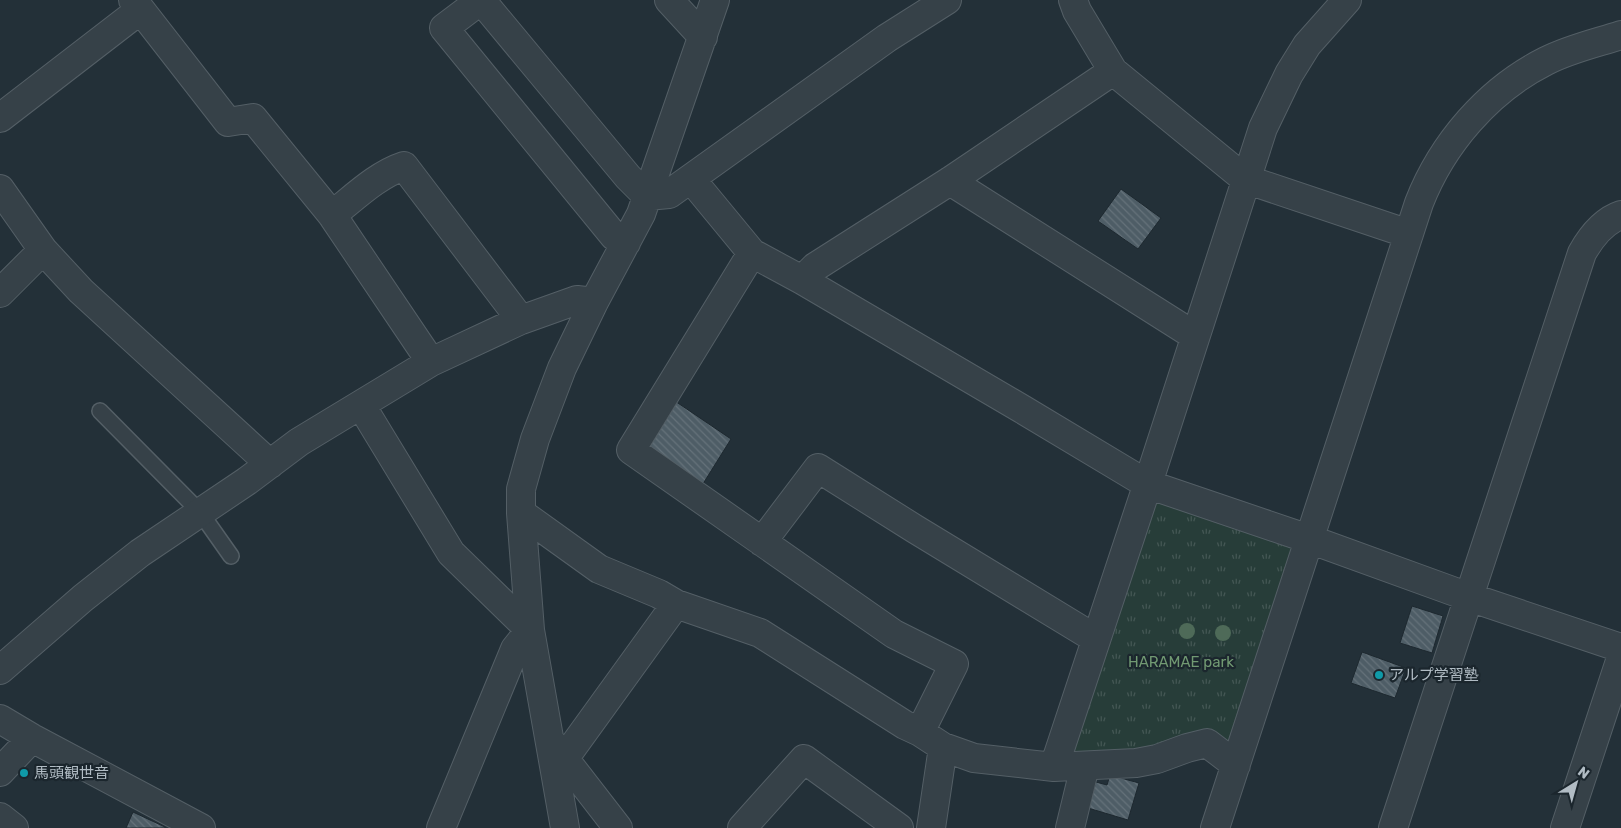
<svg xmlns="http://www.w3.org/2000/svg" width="1621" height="828" viewBox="0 0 1621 828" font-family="Rubik,'Noto Sans JP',sans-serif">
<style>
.park{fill:url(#park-tufts)}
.building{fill:url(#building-back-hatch);stroke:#1d282f}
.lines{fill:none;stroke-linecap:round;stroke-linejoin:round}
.service-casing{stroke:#545f66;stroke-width:18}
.minor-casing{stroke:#545f66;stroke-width:30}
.service{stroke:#364148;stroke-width:15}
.minor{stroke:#364148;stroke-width:28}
.tree{fill:#4e6a58}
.culture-dot{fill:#0f9aa8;stroke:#1b262d;stroke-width:2}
.labels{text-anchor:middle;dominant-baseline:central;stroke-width:4.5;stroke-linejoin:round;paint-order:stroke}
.park-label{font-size:15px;fill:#719972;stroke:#1b262d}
.poi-label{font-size:15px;fill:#b1bcc4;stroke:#1b262d;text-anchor:start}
</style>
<defs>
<pattern id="park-tufts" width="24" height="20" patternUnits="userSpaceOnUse" patternTransform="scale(1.25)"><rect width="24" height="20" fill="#273d39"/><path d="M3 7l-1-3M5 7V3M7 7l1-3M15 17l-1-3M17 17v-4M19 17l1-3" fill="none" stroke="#445754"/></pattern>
<pattern id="building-back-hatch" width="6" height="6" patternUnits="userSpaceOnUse" patternTransform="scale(1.25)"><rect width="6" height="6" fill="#4e5d66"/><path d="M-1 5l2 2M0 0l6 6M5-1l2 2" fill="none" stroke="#65727a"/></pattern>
</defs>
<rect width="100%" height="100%" fill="#233038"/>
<path class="park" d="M 1152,500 L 1294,545 L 1235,754 L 1072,757 Z"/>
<path class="building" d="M 1121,189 L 1161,218 L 1138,249 L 1098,221 Z
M 672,399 L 731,439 L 701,487 L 643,444 Z
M 1412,606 L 1443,616 L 1432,653 L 1400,643 Z
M 1362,652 L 1406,668 L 1395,698 L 1351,683 Z
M 1110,775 L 1139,783 L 1128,820 L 1088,808 L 1096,782 L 1107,785 Z
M 133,812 L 165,827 L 165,828 L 126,828 Z"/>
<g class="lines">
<g class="service-casing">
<path id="service" d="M 100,411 L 200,512 L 231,556"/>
</g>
<g class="minor-casing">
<path id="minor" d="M 133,0 L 228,122 L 253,118 L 332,215 L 431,362
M 481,0 L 628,177 L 647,196 L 669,194 L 887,38 L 947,0
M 481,0 L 444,28 L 614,236 L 626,243
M 669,0 L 703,37
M 1073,0 L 1077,11 L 1113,71 L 1245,179 L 1409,234
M 0,118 L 140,10
M 691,179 L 752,253 L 802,280 L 1022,409 L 1147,484 L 1309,539 L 1469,597 L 1621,648
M 950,181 L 1195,336
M 0,189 L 43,250 L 81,291 L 270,464
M 332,215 C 355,197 377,175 404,166 L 521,320
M 752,253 L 631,450 L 894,634 L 954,664 L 920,732
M 802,280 L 815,267 L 950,181 L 1113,71
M 0,293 L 43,250
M 361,405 L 451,553 L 530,630 L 565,828
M 521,513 L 599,569 L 659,594 L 676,604 L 760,633 L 905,725 L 920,732 L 943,747 L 974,758 L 1054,767 L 1136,763 L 1157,759 L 1187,748 L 1207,743 L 1236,765
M 762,542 L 818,468 L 915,529 L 1096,639
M 0,670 L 83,598 L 140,553 L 247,481 L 299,442 L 431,362 L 521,320 L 577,300 L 594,302
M 0,719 L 32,738 L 201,828
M 553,744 L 618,828
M 564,759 L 676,604
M 1054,767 L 1153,468 L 1263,128 L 1289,74 L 1307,45 L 1347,0
M 0,772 L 32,738
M 0,817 L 14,828
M 441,828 L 515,649 L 530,630 L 521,513 L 521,489 L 535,439 L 562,368 L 594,302 L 641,214 L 715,0
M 742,828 L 804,759 L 899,828
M 931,828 L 943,747
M 1070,828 L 1085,766
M 1215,828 L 1419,203 C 1442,144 1488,90 1546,61 C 1569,49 1596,43 1621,35
M 1393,828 L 1582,253 C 1591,237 1603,221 1621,215
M 1565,828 L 1621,658"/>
</g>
<use href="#service" class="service"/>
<use href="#minor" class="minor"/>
</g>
<g class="tree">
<circle cx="1187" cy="631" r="8"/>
<circle cx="1223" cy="633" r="8"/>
</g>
<g class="culture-dot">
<circle cx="1379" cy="675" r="5"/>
<circle cx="24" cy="773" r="5"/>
</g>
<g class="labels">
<g class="park-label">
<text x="1181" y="662">HARAMAE park</text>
</g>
<g class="poi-label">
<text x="1389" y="675">アルプ学習塾</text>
<text x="34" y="773">馬頭観世音</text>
</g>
</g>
<g transform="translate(1576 783) rotate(37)" stroke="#1b262d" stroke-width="4" paint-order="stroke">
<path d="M0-4L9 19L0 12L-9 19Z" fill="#b1bcc4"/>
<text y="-8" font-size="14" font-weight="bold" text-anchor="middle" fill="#b1bcc4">N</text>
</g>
</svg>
